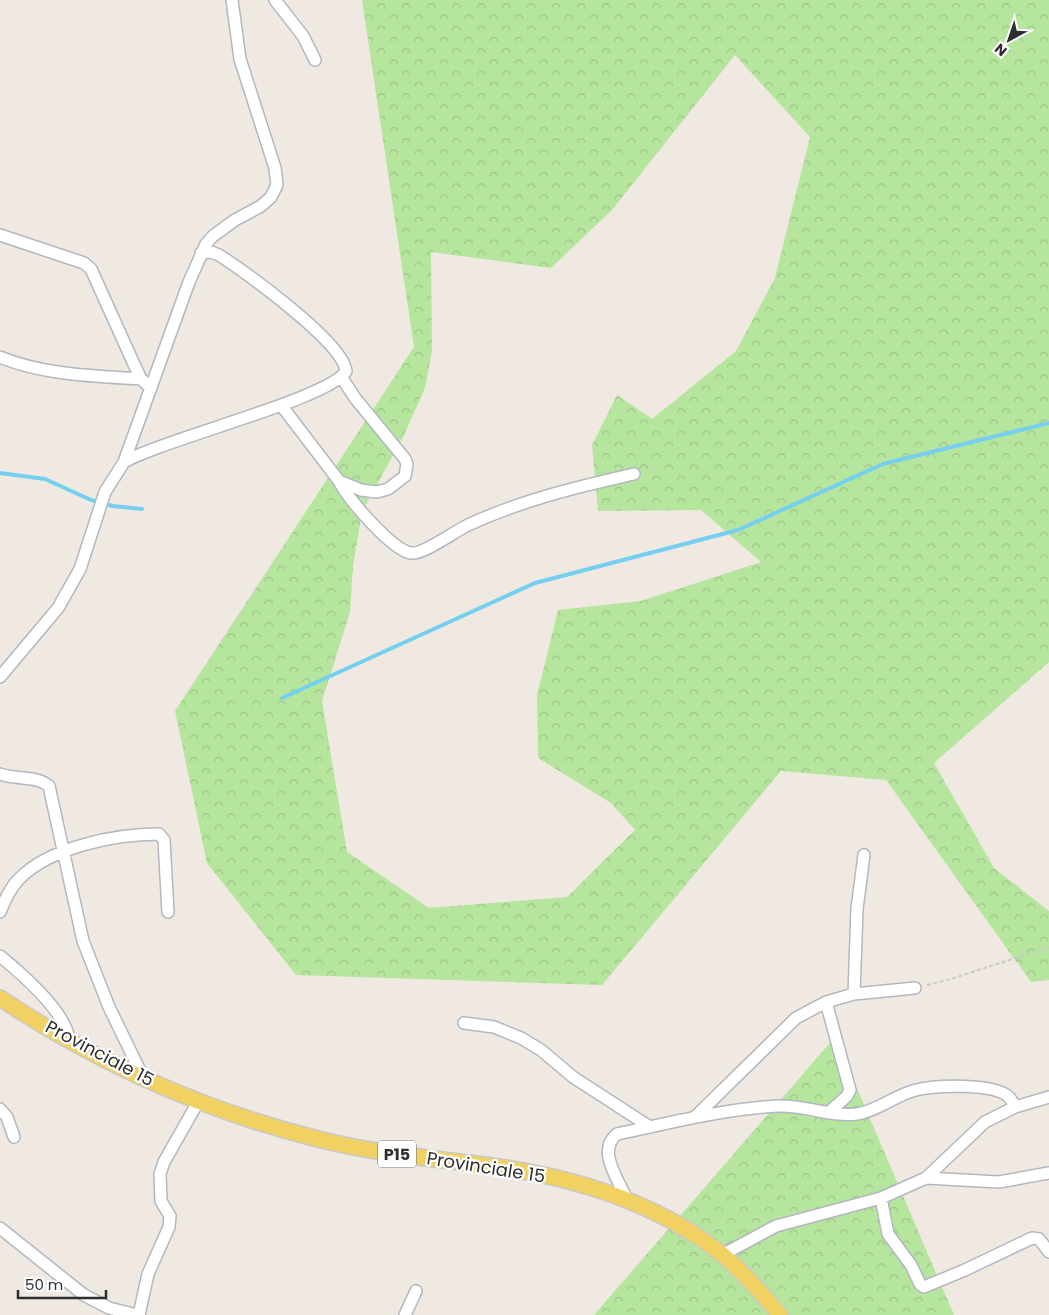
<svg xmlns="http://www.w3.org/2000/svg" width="1049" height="1315" viewBox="0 0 1049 1315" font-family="Poppins,sans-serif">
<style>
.forest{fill:url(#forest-crowns);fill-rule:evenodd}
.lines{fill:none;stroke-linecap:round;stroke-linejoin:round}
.stream{stroke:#75cff0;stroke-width:4}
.minor-casing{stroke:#b4b7c1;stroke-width:14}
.major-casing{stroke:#c9c9c9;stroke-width:18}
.path{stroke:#c9c9c9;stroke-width:2;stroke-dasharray:4 2.5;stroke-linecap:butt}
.minor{stroke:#fff;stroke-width:11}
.major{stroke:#f2d163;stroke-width:15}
.labels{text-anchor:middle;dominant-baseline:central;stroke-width:4.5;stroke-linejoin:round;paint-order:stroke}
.shield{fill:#fff;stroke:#6d6d6d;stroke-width:1}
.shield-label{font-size:16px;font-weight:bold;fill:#2e2e2e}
.street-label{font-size:18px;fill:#2e2e2e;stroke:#fff}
</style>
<defs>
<pattern id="forest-crowns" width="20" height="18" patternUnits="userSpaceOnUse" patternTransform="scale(1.25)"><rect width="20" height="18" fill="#b6e59e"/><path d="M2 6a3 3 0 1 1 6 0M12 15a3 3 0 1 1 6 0" fill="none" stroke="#9dc588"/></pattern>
</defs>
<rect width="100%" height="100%" fill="#efe9e1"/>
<path class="forest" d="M 362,0 L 1049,0 L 1049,662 L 934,763 L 994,868 L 1049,911 L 1049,980 L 1031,982 L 886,780 L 781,771 L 602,985 L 296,975 L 207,863 L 175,711 L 414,347 ZM 735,55 L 810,137 L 775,278 L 736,351 L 652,419 L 617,395 L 592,445 L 598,511 L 701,510 L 761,562 L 641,601 L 558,610 L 537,695 L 538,758 L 611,803 L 635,830 L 567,897 L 429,908 L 347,852 L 322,701 L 350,612 L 353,566 L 362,512 L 404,435 L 425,388 L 432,351 L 431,252 L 551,268 L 612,210 Z
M 835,1037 L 954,1315 L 594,1315 Z"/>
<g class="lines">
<path class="stream" d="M 0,473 L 45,479 L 91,500 L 113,506 L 142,509
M 282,698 L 535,583 L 738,530 L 883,464 L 1049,423"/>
<g class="minor-casing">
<path id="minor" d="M 275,0 L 303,36 L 315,60
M 0,235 L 84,263 L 91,269 L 133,362 L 141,379 L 151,388
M 0,357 C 43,375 95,376 141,379
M 281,405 L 339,481 L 361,490 L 377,492 L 388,489 L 405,476 L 407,464 L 405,459 L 355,398 L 342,378
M 124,462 C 164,439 331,398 346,371 C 343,342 245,272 219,255 L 211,252 L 201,253
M 339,481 C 348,499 392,550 411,553 C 423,555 455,531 468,525 C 522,500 577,487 634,474
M 0,677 L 58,608 L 80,569 L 105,492 L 124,462 L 189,282 L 206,244 L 213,236 L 235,220 L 261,206 L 271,197 L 277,185 L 275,168 L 240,59 L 232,0
M 0,774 C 16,780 36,775 49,786 L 83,941 L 109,1007 L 143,1077
M 0,912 C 5,900 10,888 19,879 C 50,847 116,834 159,834 L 164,840 L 168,912
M 0,956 C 22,974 65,1011 69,1039
M 854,994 L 857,909 L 864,855
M 826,1002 L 850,1090 L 847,1096 L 828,1113
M 464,1023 L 494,1027 L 521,1038 L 541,1050 L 573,1077 L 650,1127
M 1015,1107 L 1049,1097
M 0,1109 L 7,1117 L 14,1137
M 695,1117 L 796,1018 L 826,1002 L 854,994 L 915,988
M 926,1178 L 999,1182 L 1049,1173
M 881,1198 L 888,1234 L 911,1265 L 920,1284 L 924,1287 L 965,1270 L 1032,1238 L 1039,1239 L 1049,1252
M 627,1200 C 619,1180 596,1151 617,1134 C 670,1123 723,1109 778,1106 C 805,1105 830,1117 857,1114 C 878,1111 895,1095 916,1090 C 936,1085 994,1083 1009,1097 C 1012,1100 1013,1104 1015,1107 L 985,1122 L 926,1178 L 881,1198 L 776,1226 L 722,1255
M 0,1228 L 84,1295 L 109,1308 L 137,1315
M 139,1315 L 148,1274 L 169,1227 L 170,1216 L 161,1201 L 160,1174 L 164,1162 L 198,1102
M 405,1315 L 416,1291"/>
</g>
<g class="major-casing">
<path id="major" d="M 0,998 C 97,1063 206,1111 318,1139 C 380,1155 443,1159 506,1168 C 582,1180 663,1206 724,1256 C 745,1274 762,1294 780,1315"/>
</g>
<path class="path" d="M 927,985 L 954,978 L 1049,947"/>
<use href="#minor" class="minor"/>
<use href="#major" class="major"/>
</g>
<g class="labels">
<rect class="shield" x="378" y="1140.5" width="38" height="27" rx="4"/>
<g class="shield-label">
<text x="397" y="1154">P15</text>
</g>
<g class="street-label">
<text transform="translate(100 1053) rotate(28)">Provinciale 15</text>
<text transform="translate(486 1167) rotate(9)">Provinciale 15</text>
</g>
</g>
<g transform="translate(1009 40) rotate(220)" stroke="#ffffff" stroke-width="4" paint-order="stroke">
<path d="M0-4L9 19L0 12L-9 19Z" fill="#2e2e2e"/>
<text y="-8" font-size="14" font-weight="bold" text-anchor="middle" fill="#2e2e2e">N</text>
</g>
<path d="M18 1290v8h88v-8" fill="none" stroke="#2e2e2e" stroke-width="2.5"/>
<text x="25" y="1290" font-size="15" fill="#2e2e2e" stroke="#ffffff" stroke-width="4" paint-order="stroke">50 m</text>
</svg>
